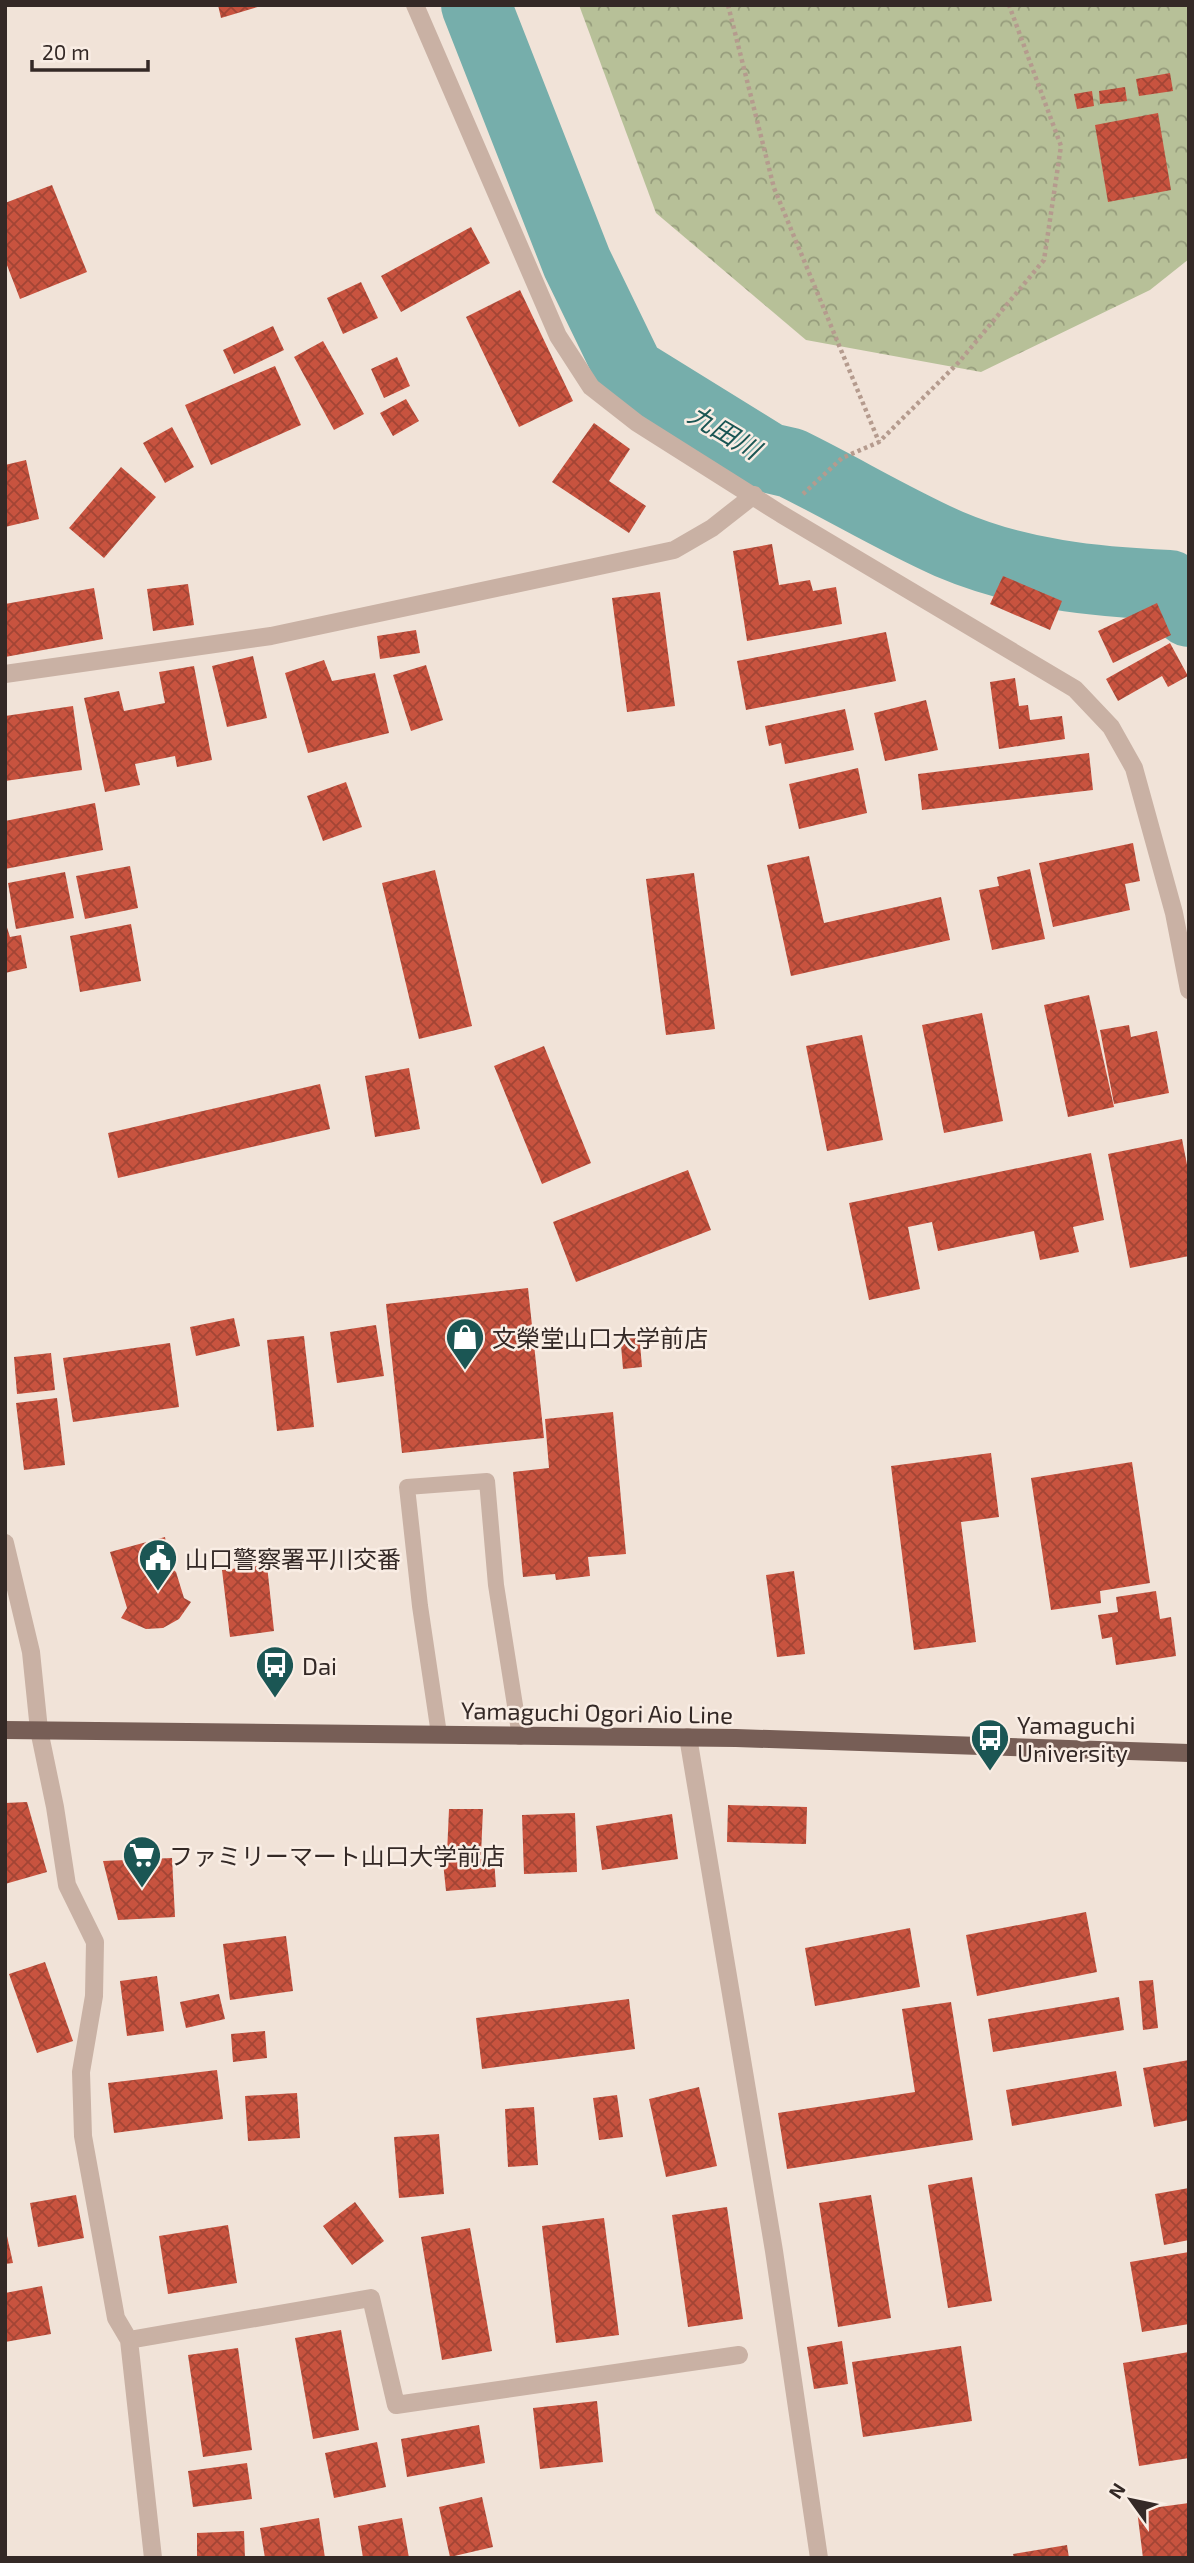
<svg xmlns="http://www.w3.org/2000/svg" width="1194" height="2563" viewBox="0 0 1194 2563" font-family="'Exo 2','Noto Sans JP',sans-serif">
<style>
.forest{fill:url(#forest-crowns)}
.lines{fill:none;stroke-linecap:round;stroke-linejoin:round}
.river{stroke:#76aeab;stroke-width:70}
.building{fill:url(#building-cross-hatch)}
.path{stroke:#b59b8e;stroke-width:4.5;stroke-dasharray:3.5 3.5;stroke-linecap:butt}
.service{stroke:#c9b1a4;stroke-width:16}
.minor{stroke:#c9b1a4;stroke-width:18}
.primary{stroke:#775e56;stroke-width:18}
.labels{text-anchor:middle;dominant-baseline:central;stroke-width:5;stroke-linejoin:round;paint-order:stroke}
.poi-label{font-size:24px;fill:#342926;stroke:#f9ede4;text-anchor:start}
.street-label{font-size:24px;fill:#342926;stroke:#f9ede4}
.water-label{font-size:26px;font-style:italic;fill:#1b5654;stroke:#f9ede4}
</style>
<defs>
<pattern id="forest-crowns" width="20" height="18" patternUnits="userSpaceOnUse" patternTransform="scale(1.75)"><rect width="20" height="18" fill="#b7c098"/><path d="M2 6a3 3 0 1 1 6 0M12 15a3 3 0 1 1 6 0" fill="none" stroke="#969c7c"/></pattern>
<pattern id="building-cross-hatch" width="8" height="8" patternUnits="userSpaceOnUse" patternTransform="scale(1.75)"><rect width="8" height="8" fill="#c8533f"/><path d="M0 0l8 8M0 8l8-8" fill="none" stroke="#a34535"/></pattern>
</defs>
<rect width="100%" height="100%" fill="#f1e3d8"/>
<path class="forest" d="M 579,5 L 1189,5 L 1189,259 L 1150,290 L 981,372 L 806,340 L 656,213 Z"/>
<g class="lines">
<path class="river" d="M 476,5 L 577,263 L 630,372 L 769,458 L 791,463 C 844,489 895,520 949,544 C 1019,574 1094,582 1169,585 L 1189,612"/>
</g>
<path class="building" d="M 218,5 L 261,5 L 261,6 L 221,18 Z
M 1170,73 L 1173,91 L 1139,96 L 1136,79 Z
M 1125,87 L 1127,101 L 1100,104 L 1099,91 Z
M 1092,91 L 1094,106 L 1077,109 L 1074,94 Z
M 1158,113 L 1171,190 L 1108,202 L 1095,125 Z
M 52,185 L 87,272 L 20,299 L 5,260 L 5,203 Z
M 471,227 L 490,263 L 401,312 L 381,276 Z
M 361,282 L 378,318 L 343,334 L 327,298 Z
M 520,290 L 573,401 L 519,427 L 466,317 Z
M 273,326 L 284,350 L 234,374 L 223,350 Z
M 323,341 L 364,414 L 334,430 L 294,357 Z
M 397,357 L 410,386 L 384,398 L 371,369 Z
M 275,366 L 301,425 L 211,465 L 185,405 Z
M 406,399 L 419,421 L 393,436 L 380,413 Z
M 594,423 L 630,449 L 609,481 L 646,506 L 629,533 L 552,482 Z
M 172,427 L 194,467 L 165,483 L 143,443 Z
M 26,460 L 39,519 L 5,527 L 5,465 Z
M 121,467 L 156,497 L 104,558 L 69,528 Z
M 772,544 L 779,585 L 810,580 L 813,591 L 836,587 L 842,624 L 747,641 L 733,551 Z
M 1003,576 L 1062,601 L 1050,630 L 990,604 Z
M 188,584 L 194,625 L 153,631 L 147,589 Z
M 94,588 L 103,639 L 5,657 L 5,604 Z
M 660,592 L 675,706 L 627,712 L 612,598 Z
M 1157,603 L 1171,635 L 1113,663 L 1098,631 Z
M 416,630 L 420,653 L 380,659 L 377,636 Z
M 886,632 L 896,681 L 746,710 L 737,661 Z
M 1170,643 L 1188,676 L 1168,687 L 1162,676 L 1118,701 L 1106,679 Z
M 253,656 L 267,718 L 227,727 L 212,666 Z
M 324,660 L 332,681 L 375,673 L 389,733 L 308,753 L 285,673 Z
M 426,665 L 443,720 L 411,731 L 393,675 Z
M 194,666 L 212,760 L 177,767 L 175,756 L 135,764 L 140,785 L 105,792 L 84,698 L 119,691 L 124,711 L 165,703 L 159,672 Z
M 1015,678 L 1019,706 L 1028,705 L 1030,720 L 1062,716 L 1065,739 L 999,749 L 990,682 Z
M 926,700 L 938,750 L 885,761 L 874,713 Z
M 73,706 L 82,770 L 5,781 L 5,716 Z
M 845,709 L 854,750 L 785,764 L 781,743 L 769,746 L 765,726 Z
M 1089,753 L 1093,790 L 922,810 L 918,774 Z
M 858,768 L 867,813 L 799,829 L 789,784 Z
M 346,782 L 362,827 L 323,841 L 307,796 Z
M 95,803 L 103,850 L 5,869 L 5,821 Z
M 1133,843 L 1140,881 L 1125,884 L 1130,910 L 1053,927 L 1039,863 Z
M 809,856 L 824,923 L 941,897 L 950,940 L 791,976 L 767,865 Z
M 130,866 L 138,908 L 85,919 L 76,876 Z
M 1030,869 L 1045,939 L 992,950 L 979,890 L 999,886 L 997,877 Z
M 435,870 L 472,1026 L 419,1039 L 382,883 Z
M 65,872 L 74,918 L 16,929 L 8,883 Z
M 694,873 L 715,1029 L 666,1035 L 646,879 Z
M 5,921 L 10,937 L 21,935 L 27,968 L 5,973 Z
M 131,924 L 141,981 L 80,992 L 70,936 Z
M 1089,995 L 1114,1107 L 1068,1117 L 1044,1005 Z
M 982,1013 L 1003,1121 L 944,1133 L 922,1025 Z
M 1129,1025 L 1131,1037 L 1157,1031 L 1169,1093 L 1114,1104 L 1100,1030 Z
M 862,1035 L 883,1140 L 827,1151 L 806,1046 Z
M 544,1046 L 591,1163 L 542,1184 L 494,1066 Z
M 409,1068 L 420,1129 L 375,1137 L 365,1076 Z
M 320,1084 L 330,1129 L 118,1178 L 108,1133 Z
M 1182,1139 L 1189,1175 L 1189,1256 L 1130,1268 L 1108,1154 Z
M 1091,1153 L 1104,1220 L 1073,1227 L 1079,1252 L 1040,1260 L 1034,1231 L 938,1251 L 932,1222 L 908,1227 L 920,1289 L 869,1300 L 849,1203 Z
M 688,1170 L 711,1230 L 576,1282 L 553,1222 Z
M 528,1288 L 544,1438 L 402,1453 L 386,1304 Z
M 234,1318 L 240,1346 L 196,1356 L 190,1327 Z
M 376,1325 L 384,1376 L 337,1383 L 330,1332 Z
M 639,1332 L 642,1367 L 623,1369 L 620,1333 Z
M 304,1336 L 314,1427 L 277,1431 L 267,1340 Z
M 170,1343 L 179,1407 L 73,1422 L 63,1358 Z
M 51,1353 L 55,1390 L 17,1394 L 14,1357 Z
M 57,1398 L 65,1465 L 24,1470 L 16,1403 Z
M 613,1412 L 626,1554 L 588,1557 L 590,1576 L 556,1580 L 555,1574 L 523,1577 L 513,1472 L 549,1468 L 545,1419 Z
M 991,1453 L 999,1517 L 961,1522 L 976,1642 L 914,1650 L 891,1466 Z
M 1132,1462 L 1150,1583 L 1100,1591 L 1101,1603 L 1051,1610 L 1031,1478 Z
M 165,1537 L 170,1567 L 176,1572 L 184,1598 L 191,1602 L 179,1619 L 163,1628 L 146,1629 L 121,1618 L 127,1608 L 110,1552 Z
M 267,1565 L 274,1631 L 230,1637 L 222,1570 Z
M 794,1571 L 805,1654 L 777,1657 L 766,1575 Z
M 1156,1591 L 1160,1619 L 1171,1617 L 1176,1656 L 1116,1665 L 1112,1637 L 1102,1639 L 1098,1615 L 1118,1612 L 1116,1597 Z
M 27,1802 L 47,1872 L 5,1884 L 5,1803 Z
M 728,1805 L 807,1807 L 806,1844 L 727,1842 Z
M 449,1809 L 483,1809 L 481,1855 L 447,1854 Z
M 575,1813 L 577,1872 L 524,1874 L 522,1815 Z
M 672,1814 L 678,1859 L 602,1870 L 596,1826 Z
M 172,1858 L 175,1917 L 118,1920 L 103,1861 Z
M 494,1858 L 496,1887 L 446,1891 L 443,1862 Z
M 1086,1912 L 1097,1972 L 977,1996 L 966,1935 Z
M 910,1928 L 920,1987 L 815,2006 L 805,1948 Z
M 286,1936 L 293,1991 L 230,2000 L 223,1944 Z
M 45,1962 L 73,2041 L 37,2053 L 9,1974 Z
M 157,1976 L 164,2031 L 127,2036 L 120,1981 Z
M 1153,1980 L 1158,2028 L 1143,2030 L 1139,1981 Z
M 219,1994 L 225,2019 L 186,2028 L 180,2002 Z
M 1119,1997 L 1124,2030 L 993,2052 L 988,2019 Z
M 629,1999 L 635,2049 L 482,2069 L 476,2018 Z
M 951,2002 L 973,2140 L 787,2169 L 778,2113 L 915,2092 L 902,2009 Z
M 265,2031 L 267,2058 L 233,2062 L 231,2034 Z
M 1189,2060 L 1189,2120 L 1154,2127 L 1143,2068 Z
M 217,2070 L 223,2119 L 114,2133 L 108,2083 Z
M 1116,2071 L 1122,2106 L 1012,2126 L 1006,2090 Z
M 699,2087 L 717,2166 L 666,2177 L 649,2099 Z
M 297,2093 L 300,2138 L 248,2141 L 245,2096 Z
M 617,2095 L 623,2137 L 599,2140 L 593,2098 Z
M 534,2107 L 538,2165 L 508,2167 L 505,2109 Z
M 439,2134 L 444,2194 L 399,2198 L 394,2137 Z
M 972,2177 L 992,2301 L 948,2308 L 928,2185 Z
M 1189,2188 L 1189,2240 L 1164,2245 L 1155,2194 Z
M 76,2195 L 84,2238 L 38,2247 L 30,2203 Z
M 871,2195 L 891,2318 L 838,2327 L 819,2203 Z
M 355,2202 L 384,2241 L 352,2265 L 323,2226 Z
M 727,2207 L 743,2319 L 688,2327 L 672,2215 Z
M 604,2218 L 619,2335 L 556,2343 L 542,2226 Z
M 228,2225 L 237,2283 L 168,2294 L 159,2236 Z
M 5,2227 L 13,2263 L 5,2264 Z
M 470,2228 L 492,2351 L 442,2360 L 421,2237 Z
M 1189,2252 L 1189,2324 L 1142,2332 L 1130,2262 Z
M 42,2286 L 51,2334 L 5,2342 L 5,2293 Z
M 341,2330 L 359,2430 L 313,2439 L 295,2338 Z
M 842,2341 L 848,2384 L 814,2389 L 807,2347 Z
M 961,2346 L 972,2421 L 863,2437 L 852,2362 Z
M 238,2348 L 252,2450 L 203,2457 L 188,2355 Z
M 1189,2352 L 1189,2458 L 1139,2466 L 1123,2363 Z
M 597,2401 L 603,2462 L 540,2469 L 533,2408 Z
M 479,2425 L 485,2463 L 407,2477 L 401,2439 Z
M 377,2442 L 386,2487 L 334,2498 L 325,2453 Z
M 247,2463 L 252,2499 L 193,2507 L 188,2471 Z
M 482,2497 L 493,2547 L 450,2557 L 439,2507 Z
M 1189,2503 L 1189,2558 L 1143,2558 L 1137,2510 Z
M 319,2518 L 325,2558 L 265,2558 L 260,2528 Z
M 402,2518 L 409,2558 L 363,2558 L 358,2526 Z
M 244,2531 L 245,2558 L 197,2558 L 197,2533 Z
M 1067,2545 L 1069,2558 L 1014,2558 L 1013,2554 Z"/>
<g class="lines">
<path class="path" d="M 728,5 L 774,188 L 879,442
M 803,494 L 842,458 L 879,442 L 959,362 L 1044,260 L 1061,146 L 1009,5"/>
<path class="service" d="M 439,1734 L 420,1606 L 407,1487 L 487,1481 L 496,1585 L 520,1737"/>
<path class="minor" d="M 415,5 L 558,336 L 591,387 L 637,423 L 781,514 L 1075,689 L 1111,727 L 1134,768 L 1174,913 L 1189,990
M 5,674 L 271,636 L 674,550 L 712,528 L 754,495
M 5,1543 L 31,1652 L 39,1730 L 55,1807 L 67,1885 L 95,1942 L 94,1996 L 81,2072 L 83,2136 L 116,2318 L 129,2340 L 153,2558
M 688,1737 L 774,2251 L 819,2558
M 129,2340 L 371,2298 L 396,2405 L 739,2355"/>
<path class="primary" d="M 5,1730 L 736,1738 L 1189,1753"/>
</g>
<defs>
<g id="shop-pin" transform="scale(2.0125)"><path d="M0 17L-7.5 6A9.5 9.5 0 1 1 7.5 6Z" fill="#1b5654" stroke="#f9ede4"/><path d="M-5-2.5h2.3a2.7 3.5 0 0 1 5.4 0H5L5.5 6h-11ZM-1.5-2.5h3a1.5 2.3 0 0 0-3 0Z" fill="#fff"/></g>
<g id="civic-pin" transform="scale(2.0125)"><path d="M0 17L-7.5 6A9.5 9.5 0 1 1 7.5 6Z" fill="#1b5654" stroke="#f9ede4"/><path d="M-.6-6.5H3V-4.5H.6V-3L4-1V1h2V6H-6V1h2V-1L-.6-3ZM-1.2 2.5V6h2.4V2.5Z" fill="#fff"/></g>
<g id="bus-pin" transform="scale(2.0125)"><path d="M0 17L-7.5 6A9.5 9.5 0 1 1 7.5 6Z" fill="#1b5654" stroke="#f9ede4"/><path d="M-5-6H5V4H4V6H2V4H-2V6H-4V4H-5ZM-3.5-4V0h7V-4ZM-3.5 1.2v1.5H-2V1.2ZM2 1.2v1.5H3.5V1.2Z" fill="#fff"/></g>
<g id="supermarket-pin" transform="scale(2.0125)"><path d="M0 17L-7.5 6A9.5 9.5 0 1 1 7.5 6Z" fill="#1b5654" stroke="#f9ede4"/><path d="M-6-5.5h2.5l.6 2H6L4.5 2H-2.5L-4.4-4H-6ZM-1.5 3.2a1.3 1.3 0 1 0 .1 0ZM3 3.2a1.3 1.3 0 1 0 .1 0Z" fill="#fff"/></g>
</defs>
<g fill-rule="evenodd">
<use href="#shop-pin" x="465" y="1337"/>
<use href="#civic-pin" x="158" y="1558"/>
<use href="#bus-pin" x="275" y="1665"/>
<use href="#bus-pin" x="990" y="1738"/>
<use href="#supermarket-pin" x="142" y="1855"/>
</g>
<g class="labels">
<g class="poi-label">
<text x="492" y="1337">文榮堂山口大学前店</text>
<text x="185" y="1558">山口警察署平川交番</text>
<text x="302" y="1665">Dai</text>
<text x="1017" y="1724">Yamaguchi<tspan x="1017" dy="28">University</tspan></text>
<text x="169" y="1855">ファミリーマート山口大学前店</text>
</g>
<g class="street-label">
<text transform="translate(597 1712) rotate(1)">Yamaguchi Ogori Aio Line</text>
</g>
<g class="water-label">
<text transform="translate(725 431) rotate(31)">九田川</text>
</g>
</g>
<rect width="1194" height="2563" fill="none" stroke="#342926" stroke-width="14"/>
<g transform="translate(1131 2500) rotate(303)" stroke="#f9ede4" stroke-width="5" paint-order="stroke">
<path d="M0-5L12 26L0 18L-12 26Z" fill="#342926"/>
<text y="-10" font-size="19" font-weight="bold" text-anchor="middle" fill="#342926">N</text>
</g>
<path d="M32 60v10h116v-10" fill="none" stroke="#342926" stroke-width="3.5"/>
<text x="42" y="60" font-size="21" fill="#342926" stroke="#f9ede4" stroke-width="5" paint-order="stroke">20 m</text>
</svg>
